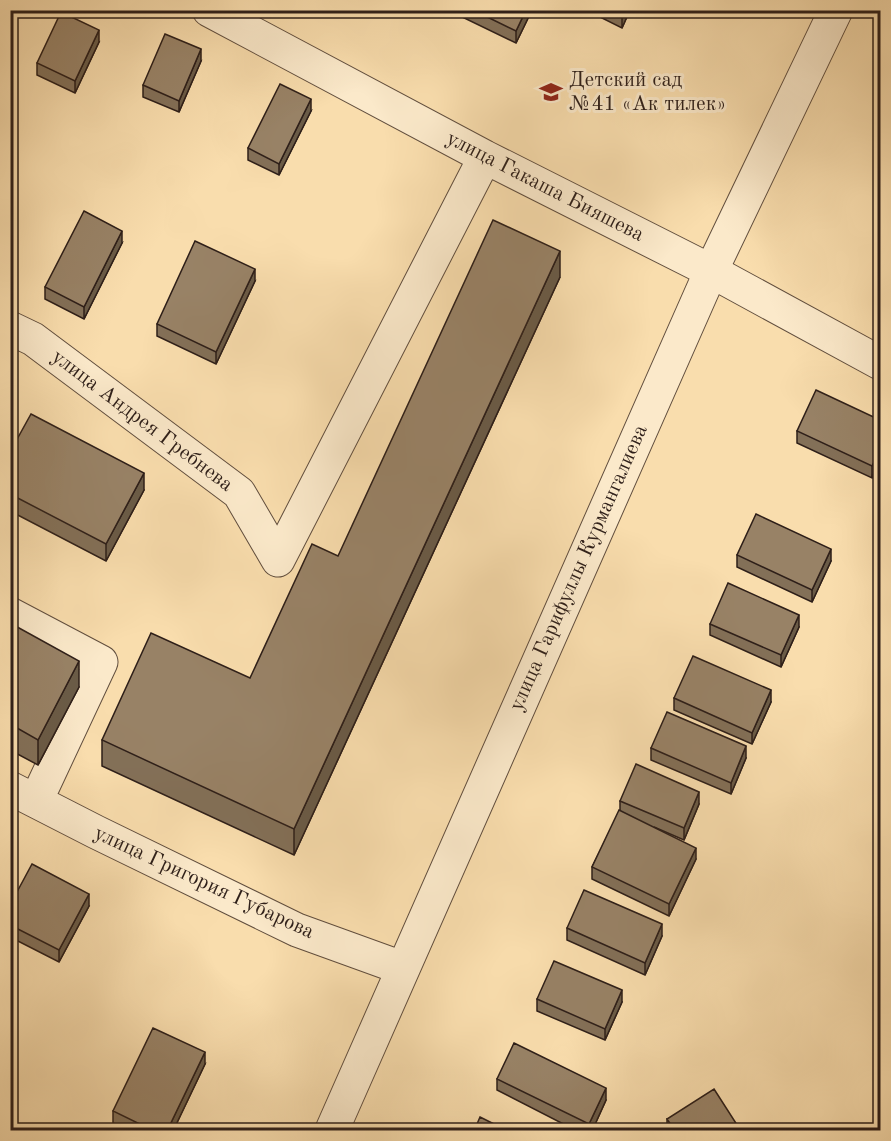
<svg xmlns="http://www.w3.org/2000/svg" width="891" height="1141" viewBox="0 0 891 1141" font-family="'Old Standard TT',serif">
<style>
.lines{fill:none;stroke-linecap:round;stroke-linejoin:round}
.minor-casing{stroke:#614e3e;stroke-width:35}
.minor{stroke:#fbe9ca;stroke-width:33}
.wall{fill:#837058;stroke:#2e1f19;stroke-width:1.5}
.shaded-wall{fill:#6a5b47;stroke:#2e1f19;stroke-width:1.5}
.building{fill:#988266;stroke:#2e1f19;stroke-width:1.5}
.labels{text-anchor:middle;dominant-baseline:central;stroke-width:6;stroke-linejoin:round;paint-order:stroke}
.poi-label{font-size:21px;fill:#2e1f19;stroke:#fbe9ca;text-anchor:start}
.street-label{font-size:21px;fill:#2e1f19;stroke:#fbe9ca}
</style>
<rect width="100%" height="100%" fill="#f9ddad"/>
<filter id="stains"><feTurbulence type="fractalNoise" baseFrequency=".00333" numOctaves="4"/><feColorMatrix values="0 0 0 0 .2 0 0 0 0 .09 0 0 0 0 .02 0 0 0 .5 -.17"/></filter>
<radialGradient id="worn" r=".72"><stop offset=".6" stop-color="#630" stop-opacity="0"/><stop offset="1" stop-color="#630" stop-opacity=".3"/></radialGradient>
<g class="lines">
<g class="minor-casing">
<path id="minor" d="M 209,10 L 485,157 L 711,271 L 880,363
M 10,328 L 33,339 L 239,493 L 278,560
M 278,560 L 485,157
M 10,614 L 101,662 L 36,801
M 10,788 L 96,832 L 297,930 L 402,968
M 332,1130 L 711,271 L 836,10"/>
</g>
<use href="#minor" class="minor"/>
</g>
<path class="wall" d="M 456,10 L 532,10 L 516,43 L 456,14 Z
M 586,10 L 630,10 L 622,28 Z
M 99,42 L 75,93 L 37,75 L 37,63 Z
M 201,61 L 179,112 L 143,97 L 143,85 Z
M 311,111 L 279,175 L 248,160 L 248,148 Z
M 122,243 L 84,319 L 45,299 L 45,287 Z
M 560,277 L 294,855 L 102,766 L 102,740 L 250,678 L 338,556 Z
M 255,281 L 216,364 L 157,336 L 157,324 Z
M 880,420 L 872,478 L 797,443 L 797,431 Z
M 10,452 L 144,490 L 106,561 L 10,511 Z
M 737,555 L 831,561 L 812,602 L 737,567 Z
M 10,623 L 79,687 L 38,765 L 10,750 Z
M 710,624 L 799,627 L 781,667 L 710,635 Z
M 674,698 L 771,702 L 752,744 L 674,710 Z
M 651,748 L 746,758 L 731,794 L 651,760 Z
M 620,801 L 699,804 L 684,840 L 654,827 L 696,859 L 669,916 L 592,879 L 592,867 L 620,811 Z
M 10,905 L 89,906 L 59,962 L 10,937 Z
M 567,928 L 662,936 L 645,975 L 567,940 Z
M 537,999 L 622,1002 L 605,1040 L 537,1011 Z
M 205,1064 L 173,1131 L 129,1131 L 113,1123 L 113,1111 Z
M 497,1079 L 606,1100 L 592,1131 L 577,1131 L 497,1090 Z
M 667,1119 L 741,1131 L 667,1131 Z"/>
<path class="shaded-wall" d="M 526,10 L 532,10 L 516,43 L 516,31 Z
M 624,10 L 630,10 L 622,28 L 622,16 Z
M 99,30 L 99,42 L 75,93 L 75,81 Z
M 201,49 L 201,61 L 179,112 L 179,101 Z
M 311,99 L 311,111 L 279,175 L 279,164 Z
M 16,178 L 16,190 L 10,202 L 10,190 Z
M 122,231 L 122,243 L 84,319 L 84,307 Z
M 560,251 L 560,277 L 294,855 L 294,829 Z
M 255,269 L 255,281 L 216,364 L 216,352 Z
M 880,449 L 880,460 L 872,478 L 872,466 Z
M 144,473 L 144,490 L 106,561 L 106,544 Z
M 831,549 L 831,561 L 812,602 L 812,590 Z
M 799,615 L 799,627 L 781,667 L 781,655 Z
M 79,661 L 79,687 L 38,765 L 38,740 Z
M 771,690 L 771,702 L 752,744 L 752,733 Z
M 746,746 L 746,758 L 731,794 L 731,783 Z
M 699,792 L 699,804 L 684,840 L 684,828 Z
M 696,848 L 696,859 L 669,916 L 669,904 Z
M 17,857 L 17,869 L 10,882 L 10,870 Z
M 89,894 L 89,906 L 59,962 L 59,950 Z
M 662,924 L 662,936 L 645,975 L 645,963 Z
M 622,990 L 622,1002 L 605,1040 L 605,1029 Z
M 205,1052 L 205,1064 L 173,1131 L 167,1131 Z
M 606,1088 L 606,1100 L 592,1131 L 589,1131 L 589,1124 Z"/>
<path class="building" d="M 473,10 L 526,10 L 516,31 Z
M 610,10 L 624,10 L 622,16 Z
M 61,12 L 99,30 L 75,81 L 37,63 Z
M 165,34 L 201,49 L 179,101 L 143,85 Z
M 280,84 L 311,99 L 279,164 L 248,148 Z
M 10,175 L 16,178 L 10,190 Z
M 84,211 L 122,231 L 84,307 L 45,287 Z
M 493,220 L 560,251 L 294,829 L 102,740 L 151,633 L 250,678 L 312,544 L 338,556 Z
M 195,241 L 255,269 L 216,352 L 157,324 Z
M 816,390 L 880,420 L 880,449 L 872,466 L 797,431 Z
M 31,414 L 144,473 L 106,544 L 10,494 L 10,452 Z
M 756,514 L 831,549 L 812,590 L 737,555 Z
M 728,583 L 799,615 L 781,655 L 710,624 Z
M 10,623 L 79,661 L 38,740 L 10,724 Z
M 693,656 L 771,690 L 752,733 L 674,698 Z
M 667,712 L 746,746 L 731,783 L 651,748 Z
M 636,764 L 699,792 L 684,828 L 620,801 Z
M 619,810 L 696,848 L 669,904 L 592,867 Z
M 10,853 L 17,857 L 10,870 Z
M 32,864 L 89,894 L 59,950 L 10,925 L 10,905 Z
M 584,890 L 662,924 L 645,963 L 567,928 Z
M 554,961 L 622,990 L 605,1029 L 537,999 Z
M 153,1028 L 205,1052 L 167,1131 L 154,1131 L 113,1111 Z
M 514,1043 L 606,1088 L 589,1124 L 497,1079 Z
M 714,1089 L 741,1131 L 675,1131 L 667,1119 Z
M 480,1117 L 508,1131 L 474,1131 Z"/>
<defs>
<g id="school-bare" transform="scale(1.8)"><path d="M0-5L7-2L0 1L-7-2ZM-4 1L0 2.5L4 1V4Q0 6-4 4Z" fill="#8f2418" stroke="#fbe9ca" stroke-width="2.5" paint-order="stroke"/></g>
</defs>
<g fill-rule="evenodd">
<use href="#school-bare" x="551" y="92"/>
</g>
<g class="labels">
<g class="poi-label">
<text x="569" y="80">Детский сад<tspan x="569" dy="24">№41 «Ак тилек»</tspan></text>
</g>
<g class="street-label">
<text transform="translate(545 187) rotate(27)">улица Гакаша Бияшева</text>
<text transform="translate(142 421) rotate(37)">улица Андрея Гребнева</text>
<text transform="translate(579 568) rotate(-66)">улица Гарифуллы Курмангалиева</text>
<text transform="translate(204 883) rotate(25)">улица Григория Губарова</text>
</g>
</g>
<rect width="891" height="1141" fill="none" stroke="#f9ddad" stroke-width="36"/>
<rect x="12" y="12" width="867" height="1117" fill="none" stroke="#2e1f19" stroke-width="3"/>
<rect x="18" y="18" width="855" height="1105" fill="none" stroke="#2e1f19" stroke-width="1.5"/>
<rect width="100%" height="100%" filter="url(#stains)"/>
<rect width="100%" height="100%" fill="url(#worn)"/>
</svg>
